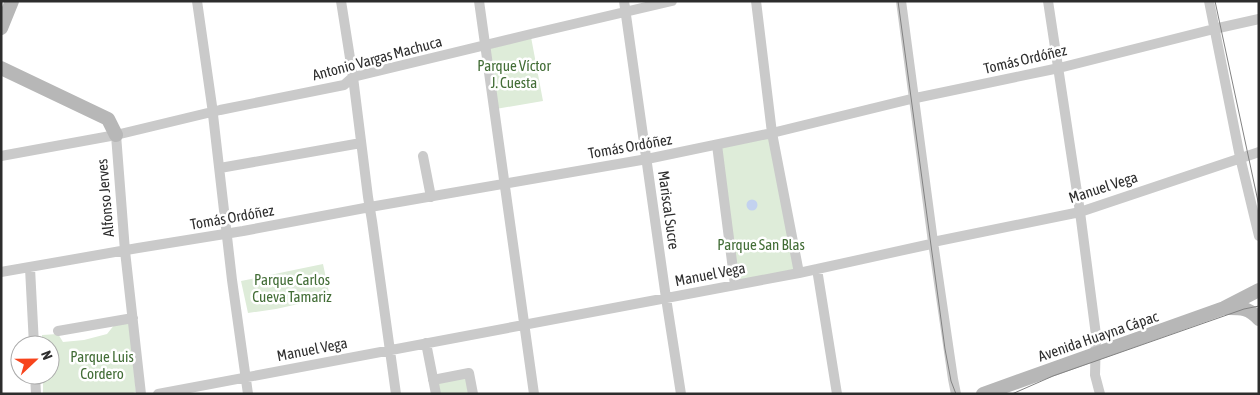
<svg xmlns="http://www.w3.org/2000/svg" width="1260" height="395" viewBox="0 0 1260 395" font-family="'Asap Condensed',sans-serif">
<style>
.green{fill:#deecd9}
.water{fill:#c3d2ef}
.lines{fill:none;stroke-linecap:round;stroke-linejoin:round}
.street{stroke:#cacaca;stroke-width:10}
.secondary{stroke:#b7b7b7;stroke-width:14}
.tram{stroke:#828282;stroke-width:1}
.labels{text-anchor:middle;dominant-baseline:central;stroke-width:5;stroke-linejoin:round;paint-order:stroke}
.street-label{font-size:15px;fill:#2d2d2d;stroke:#fff}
.park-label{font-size:15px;fill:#426d36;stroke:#fff}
</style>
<rect width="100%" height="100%" fill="#fff"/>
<path class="green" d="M 531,37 L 543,101 L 496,109 L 487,47 Z
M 770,136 L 795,270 L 739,281 L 719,146 Z
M 323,264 L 330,297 L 276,309 L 248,313 L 241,281 Z
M 129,321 L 136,392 L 130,394 L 43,394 L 43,375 L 50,375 L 50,345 L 42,345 L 42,335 L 58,334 L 63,342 L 84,340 L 107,334 L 115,324 Z
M 469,378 L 472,394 L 440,394 L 437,382 Z"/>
<path class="water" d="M746.5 205a5.5 5.5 0 1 1 11 0a5.5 5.5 0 1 1-11 0Z"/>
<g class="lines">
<path class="street" d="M 197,1 L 212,106 L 232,280 L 248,394
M 341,1 L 353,77 L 368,197 L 372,221 L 396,394
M 479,1 L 534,394
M 624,1 L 666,298 L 681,394
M 756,1 L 772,133 L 799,273
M 901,1 L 933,242 L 953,379 L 956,394
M 1048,1 L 1080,212 L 1096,335 L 1095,375 L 1100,394
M 1209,1 L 1240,157 L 1259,236
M 116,135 L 125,251 L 141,394
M 717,145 L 735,285
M 1,156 L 116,135 L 220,110 L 344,85 L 353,77 L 531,34 L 672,1
M 423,156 L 431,197
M 220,168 L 361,143
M 30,268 L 34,345
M 817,269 L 837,394
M 1,272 L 138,248 L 243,231 L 370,207 L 647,159 L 772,133 L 911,99 L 1059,68 L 1214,29 L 1259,19
M 58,331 L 133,318
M 426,343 L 436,394
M 35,375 L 36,394
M 433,380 L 469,373 L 473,394
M 158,394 L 799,273 L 931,244 L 933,242 L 1080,212 L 1259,152"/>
<path class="secondary" d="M 1,28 L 12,1
M 1,68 L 108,119 L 116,135
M 1225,308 C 1240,308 1248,307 1259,319
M 983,394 L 1224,308 L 1259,290"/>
<path class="tram" d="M 898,1 L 945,349 L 951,381 L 956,394
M 1215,1 L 1259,206
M 1012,394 L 1053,376 L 1244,309 L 1259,306"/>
</g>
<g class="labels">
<g class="street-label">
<text transform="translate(377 58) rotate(-15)">Antonio Vargas Machuca</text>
<text transform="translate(1025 59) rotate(-13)">Tomás Ordóñez</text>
<text transform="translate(630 146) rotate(-10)">Tomás Ordóñez</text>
<text transform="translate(1103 187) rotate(-18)">Manuel Vega</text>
<text transform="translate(105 198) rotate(-95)">Alfonso Jerves</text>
<text transform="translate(669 210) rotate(82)">Mariscal Sucre</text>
<text transform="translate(232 217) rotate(-10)">Tomás Ordóñez</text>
<text transform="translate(710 274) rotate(-11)">Manuel Vega</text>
<text transform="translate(1098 336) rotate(-19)">Avenida Huayna Cápac</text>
<text transform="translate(312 349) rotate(-11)">Manuel Vega</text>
</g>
<g class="park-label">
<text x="514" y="65">Parque Víctor<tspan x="514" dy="17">J. Cuesta</tspan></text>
<text x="761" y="244">Parque San Blas</text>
<text x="292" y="279">Parque Carlos<tspan x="292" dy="17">Cueva Tamariz</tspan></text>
<text x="102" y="356">Parque Luis<tspan x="102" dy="17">Cordero</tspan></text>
</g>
</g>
<rect width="1260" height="395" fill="none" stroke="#2d2d2d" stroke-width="5"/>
<g transform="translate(35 360) rotate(68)"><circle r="24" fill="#ffffff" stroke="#ababab"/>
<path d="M0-4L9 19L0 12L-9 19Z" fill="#f7441c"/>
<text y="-8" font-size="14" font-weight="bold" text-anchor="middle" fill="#2d2d2d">N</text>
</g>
</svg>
